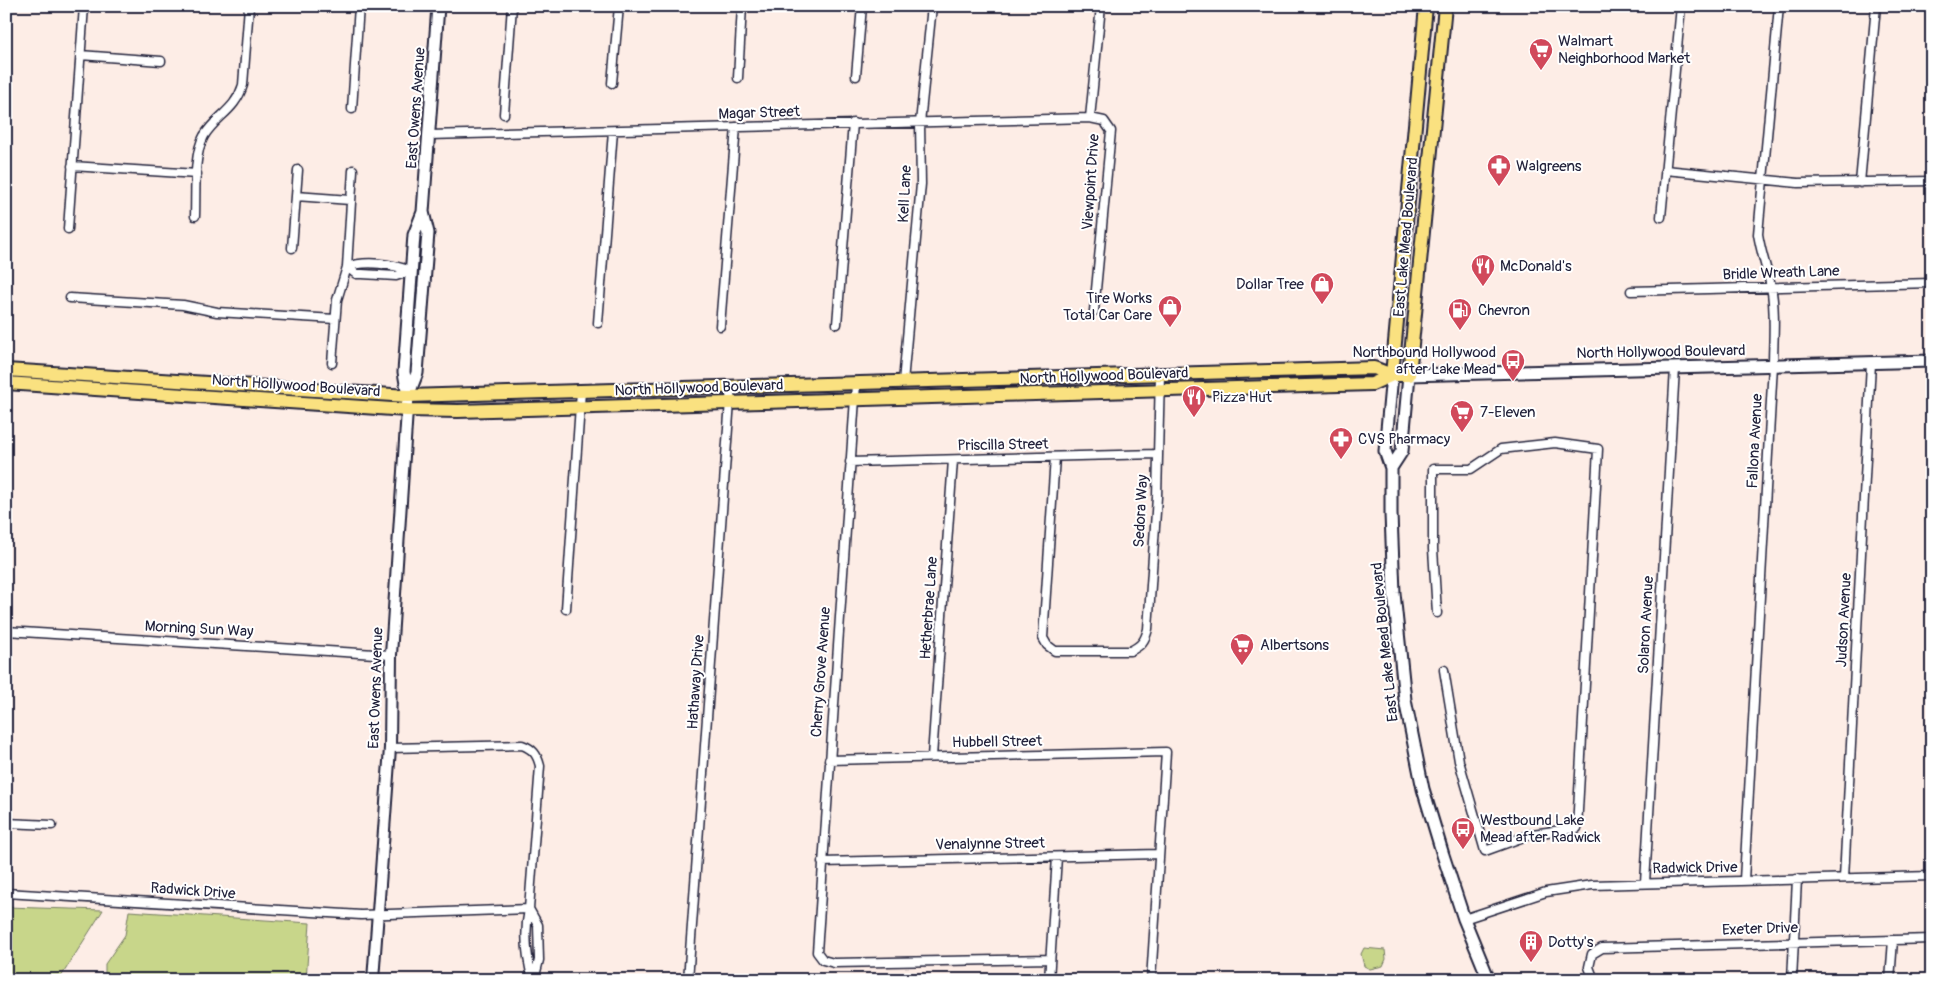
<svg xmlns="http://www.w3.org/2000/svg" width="1938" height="986" viewBox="0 0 1938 986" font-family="Pangolin,sans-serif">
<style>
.green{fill:#c8d68a;stroke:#757c62}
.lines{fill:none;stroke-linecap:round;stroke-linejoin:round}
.minor-casing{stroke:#22223b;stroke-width:11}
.tertiary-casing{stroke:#22223b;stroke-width:14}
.secondary-casing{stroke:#22223b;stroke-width:15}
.primary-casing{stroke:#22223b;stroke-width:16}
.minor{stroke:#fff;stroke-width:8}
.tertiary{stroke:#fff;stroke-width:10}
.secondary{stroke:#fff;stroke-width:11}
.primary{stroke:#fae180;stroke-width:12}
.labels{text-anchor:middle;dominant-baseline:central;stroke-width:4;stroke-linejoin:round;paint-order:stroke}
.poi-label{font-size:15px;fill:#22223b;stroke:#fff;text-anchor:start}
.street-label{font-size:15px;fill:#22223b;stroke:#fff}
</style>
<rect width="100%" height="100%" fill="#fdede6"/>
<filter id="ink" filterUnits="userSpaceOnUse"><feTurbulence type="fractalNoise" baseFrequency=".02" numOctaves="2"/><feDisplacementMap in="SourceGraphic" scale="10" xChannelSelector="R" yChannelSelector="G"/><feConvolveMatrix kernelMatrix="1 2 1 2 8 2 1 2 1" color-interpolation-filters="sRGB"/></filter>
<g filter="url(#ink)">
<path class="green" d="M 6,907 L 103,910 L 59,980 L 6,980 Z
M 129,911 L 310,923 L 306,980 L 105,980 L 105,964 L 125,935 Z
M 1364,948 L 1385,950 L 1386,959 L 1383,966 L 1370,969 L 1364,966 L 1361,954 Z"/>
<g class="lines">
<g class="minor-casing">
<path id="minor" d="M 80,55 L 161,61
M 856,76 L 862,6
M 738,78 L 742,6
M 612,83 L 619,6
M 352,109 L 359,6
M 504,114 L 512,6
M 429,135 L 1090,118
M 72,166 L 197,174
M 1665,170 L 1798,183 L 1932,181
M 1860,183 L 1876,6
M 296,196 L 350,200
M 195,216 C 196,194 193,155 204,136 C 217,115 235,111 243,85 L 249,6
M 1661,217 L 1681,6
M 68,229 L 84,6
M 292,248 L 298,170
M 347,267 L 356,274 L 362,274 L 396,276 L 411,271
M 347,267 C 366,260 392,264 411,271
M 1631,291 L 1932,283
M 70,298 L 183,305 L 217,312 L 335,319
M 1094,311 L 1111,131 L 1104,121 L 1090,118 L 1101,6
M 598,323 L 613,131
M 837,324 L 853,123
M 720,326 L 736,127
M 332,363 L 337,300 L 347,267 L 353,170
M 903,382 L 921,184 L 920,123 L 932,6
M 856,384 L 817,952 L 823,960 L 834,963 L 1050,959
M 1055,457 L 1043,638 L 1047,645 L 1055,651 L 1130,651 C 1141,646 1145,641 1148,629 L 1157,497 L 1160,374
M 850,462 L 1158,454
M 566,609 L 581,391
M 1437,613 L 1433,549 L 1433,469 L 1471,469 L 1501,449 L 1555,443 L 1598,449 L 1577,828 L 1532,834 L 1485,851 L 1459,761 L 1444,670
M 6,631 L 391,655
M 390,748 L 522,745 C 533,749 537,754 540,766 L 529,909 C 524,933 526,956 533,980
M 932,757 L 953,460
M 829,760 L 1166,752 L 1151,980
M 6,823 L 52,825
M 822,862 L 1159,854
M 1844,878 L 1871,363
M 1744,880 L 1773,365 C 1773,341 1776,310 1771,287 C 1767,269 1761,253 1758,234 L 1779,6
M 1645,883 L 1675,368
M 6,893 L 361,915 L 529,909
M 529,909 L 538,925 L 539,960 L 534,980
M 1464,919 L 1546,892 L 1592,885 L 1932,876
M 688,980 L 731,387
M 1049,980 L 1057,857
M 1594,980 L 1589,967 L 1592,954 L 1602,948 L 1932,939
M 1792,980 L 1797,879
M 1890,980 L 1893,940"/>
</g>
<g class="tertiary-casing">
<path id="tertiary" d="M 373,980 L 390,748 L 391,655 L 407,410"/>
</g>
<g class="secondary-casing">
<path id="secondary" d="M 1392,375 L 1385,451 L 1391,468 L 1391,514 L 1394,593 L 1405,700 L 1423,789 L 1443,855 L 1464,919 L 1489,980
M 408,395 L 404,372 L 414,235 L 423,212
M 407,410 L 408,396 L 417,373 L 428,233 L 423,212 L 438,6
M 1391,468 L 1402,451 L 1409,375 L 1932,361"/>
</g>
<g class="primary-casing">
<path id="primary" d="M 6,370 L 408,396 L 1374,368 L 1392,375 L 1409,375 L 1445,6
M 1392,375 L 1426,6
M 6,383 L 407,410 L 458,411 L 1372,384 L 1392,375"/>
</g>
<use href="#minor" class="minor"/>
<use href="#tertiary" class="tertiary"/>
<use href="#secondary" class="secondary"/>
<use href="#primary" class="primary"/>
</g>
</g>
<defs>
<g id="supermarket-pin" transform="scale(1.25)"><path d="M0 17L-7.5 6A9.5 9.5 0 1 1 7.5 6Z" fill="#d1495b" stroke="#fff"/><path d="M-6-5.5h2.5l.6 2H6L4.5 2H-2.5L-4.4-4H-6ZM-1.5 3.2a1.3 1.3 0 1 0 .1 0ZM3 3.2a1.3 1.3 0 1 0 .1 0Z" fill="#fff"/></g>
<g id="pharmacy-pin" transform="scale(1.25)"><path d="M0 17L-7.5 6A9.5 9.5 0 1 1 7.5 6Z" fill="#d1495b" stroke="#fff"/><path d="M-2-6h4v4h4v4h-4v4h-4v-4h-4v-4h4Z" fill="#fff"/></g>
<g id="restaurant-pin" transform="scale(1.25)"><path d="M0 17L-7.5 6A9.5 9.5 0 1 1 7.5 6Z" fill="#d1495b" stroke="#fff"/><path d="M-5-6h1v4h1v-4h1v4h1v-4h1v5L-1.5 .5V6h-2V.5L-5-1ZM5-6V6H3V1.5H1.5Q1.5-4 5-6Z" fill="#fff"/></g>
<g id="shop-pin" transform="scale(1.25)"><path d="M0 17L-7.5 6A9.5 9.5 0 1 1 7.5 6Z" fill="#d1495b" stroke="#fff"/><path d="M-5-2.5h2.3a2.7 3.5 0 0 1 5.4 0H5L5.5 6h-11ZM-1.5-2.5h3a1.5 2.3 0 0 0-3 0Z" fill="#fff"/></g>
<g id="fuel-pin" transform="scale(1.25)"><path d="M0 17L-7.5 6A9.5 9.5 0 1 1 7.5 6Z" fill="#d1495b" stroke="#fff"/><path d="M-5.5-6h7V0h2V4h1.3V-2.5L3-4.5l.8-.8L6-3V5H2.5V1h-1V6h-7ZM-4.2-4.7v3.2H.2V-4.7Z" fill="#fff"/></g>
<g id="bus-pin" transform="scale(1.25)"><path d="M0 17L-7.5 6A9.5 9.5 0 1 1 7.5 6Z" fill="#d1495b" stroke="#fff"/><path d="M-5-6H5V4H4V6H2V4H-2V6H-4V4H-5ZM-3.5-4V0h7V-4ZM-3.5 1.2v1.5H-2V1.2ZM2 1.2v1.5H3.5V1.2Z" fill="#fff"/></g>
<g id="building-pin" transform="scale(1.25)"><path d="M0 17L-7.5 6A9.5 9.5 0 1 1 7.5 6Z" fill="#d1495b" stroke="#fff"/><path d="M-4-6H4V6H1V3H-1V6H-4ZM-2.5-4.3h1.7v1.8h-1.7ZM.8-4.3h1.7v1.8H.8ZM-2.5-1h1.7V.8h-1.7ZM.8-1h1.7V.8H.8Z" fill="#fff"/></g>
</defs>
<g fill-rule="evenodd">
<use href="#supermarket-pin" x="1541" y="50"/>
<use href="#pharmacy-pin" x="1499" y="166"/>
<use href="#restaurant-pin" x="1483" y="266"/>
<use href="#shop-pin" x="1322" y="284"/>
<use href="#shop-pin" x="1170" y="307"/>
<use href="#fuel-pin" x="1460" y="310"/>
<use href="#bus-pin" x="1513" y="361"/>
<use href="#restaurant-pin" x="1194" y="397"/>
<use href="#supermarket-pin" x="1462" y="412"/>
<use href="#pharmacy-pin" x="1341" y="439"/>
<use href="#supermarket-pin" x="1242" y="645"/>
<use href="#bus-pin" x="1463" y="829"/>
<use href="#building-pin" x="1531" y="942"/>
</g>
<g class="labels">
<g class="poi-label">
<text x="1558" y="41">Walmart<tspan x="1558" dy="17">Neighborhood Market</tspan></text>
<text x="1516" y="166">Walgreens</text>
<text x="1500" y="266">McDonald's</text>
<text x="1304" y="284" text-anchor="end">Dollar Tree</text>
<text x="1152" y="298" text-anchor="end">Tire Works<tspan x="1152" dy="17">Total Car Care</tspan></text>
<text x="1478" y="310">Chevron</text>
<text x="1496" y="352" text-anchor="end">Northbound Hollywood<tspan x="1496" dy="17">after Lake Mead</tspan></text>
<text x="1212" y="397">Pizza Hut</text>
<text x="1480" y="412">7-Eleven</text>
<text x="1358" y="439">CVS Pharmacy</text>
<text x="1260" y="645">Albertsons</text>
<text x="1480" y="820">Westbound Lake<tspan x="1480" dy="17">Mead after Radwick</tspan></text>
<text x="1548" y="942">Dotty's</text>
</g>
<g class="street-label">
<text transform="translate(416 108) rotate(-86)">East Owens Avenue</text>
<text transform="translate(759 113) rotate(-2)">Magar Street</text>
<text transform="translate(1091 182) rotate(-86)">Viewpoint Drive</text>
<text transform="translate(905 194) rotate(-87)">Kell Lane</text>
<text transform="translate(1406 237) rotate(-85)">East Lake Mead Boulevard</text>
<text transform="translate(1781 273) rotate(-2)">Bridle Wreath Lane</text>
<text transform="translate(1661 352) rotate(-1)">North Hollywood Boulevard</text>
<text transform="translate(1104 376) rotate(-2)">North Hollywood Boulevard</text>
<text transform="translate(296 386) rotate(4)">North Hollywood Boulevard</text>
<text transform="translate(699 388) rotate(-2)">North Hollywood Boulevard</text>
<text transform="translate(1755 441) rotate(-87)">Fallona Avenue</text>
<text transform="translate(1003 445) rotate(-1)">Priscilla Street</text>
<text transform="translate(1141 511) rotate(-87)">Sedora Way</text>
<text transform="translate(929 608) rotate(-86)">Hetherbrae Lane</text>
<text transform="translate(1844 620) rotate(-87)">Judson Avenue</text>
<text transform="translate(1646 625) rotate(-87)">Solaron Avenue</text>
<text transform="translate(199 629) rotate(3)">Morning Sun Way</text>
<text transform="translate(1385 642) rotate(-96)">East Lake Mead Boulevard</text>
<text transform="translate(821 672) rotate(-86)">Cherry Grove Avenue</text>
<text transform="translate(696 682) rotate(-86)">Hathaway Drive</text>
<text transform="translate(376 688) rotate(-88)">East Owens Avenue</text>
<text transform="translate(997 742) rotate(-1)">Hubbell Street</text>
<text transform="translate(990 844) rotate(-1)">Venalynne Street</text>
<text transform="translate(1695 868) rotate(-1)">Radwick Drive</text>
<text transform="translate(193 891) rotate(4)">Radwick Drive</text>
<text transform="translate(1760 929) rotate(-2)">Exeter Drive</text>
</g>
</g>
<rect width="1938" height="986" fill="none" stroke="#fff" stroke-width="25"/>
<rect x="12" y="12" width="1913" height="961" fill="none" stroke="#22223b" stroke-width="2" filter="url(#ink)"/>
</svg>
